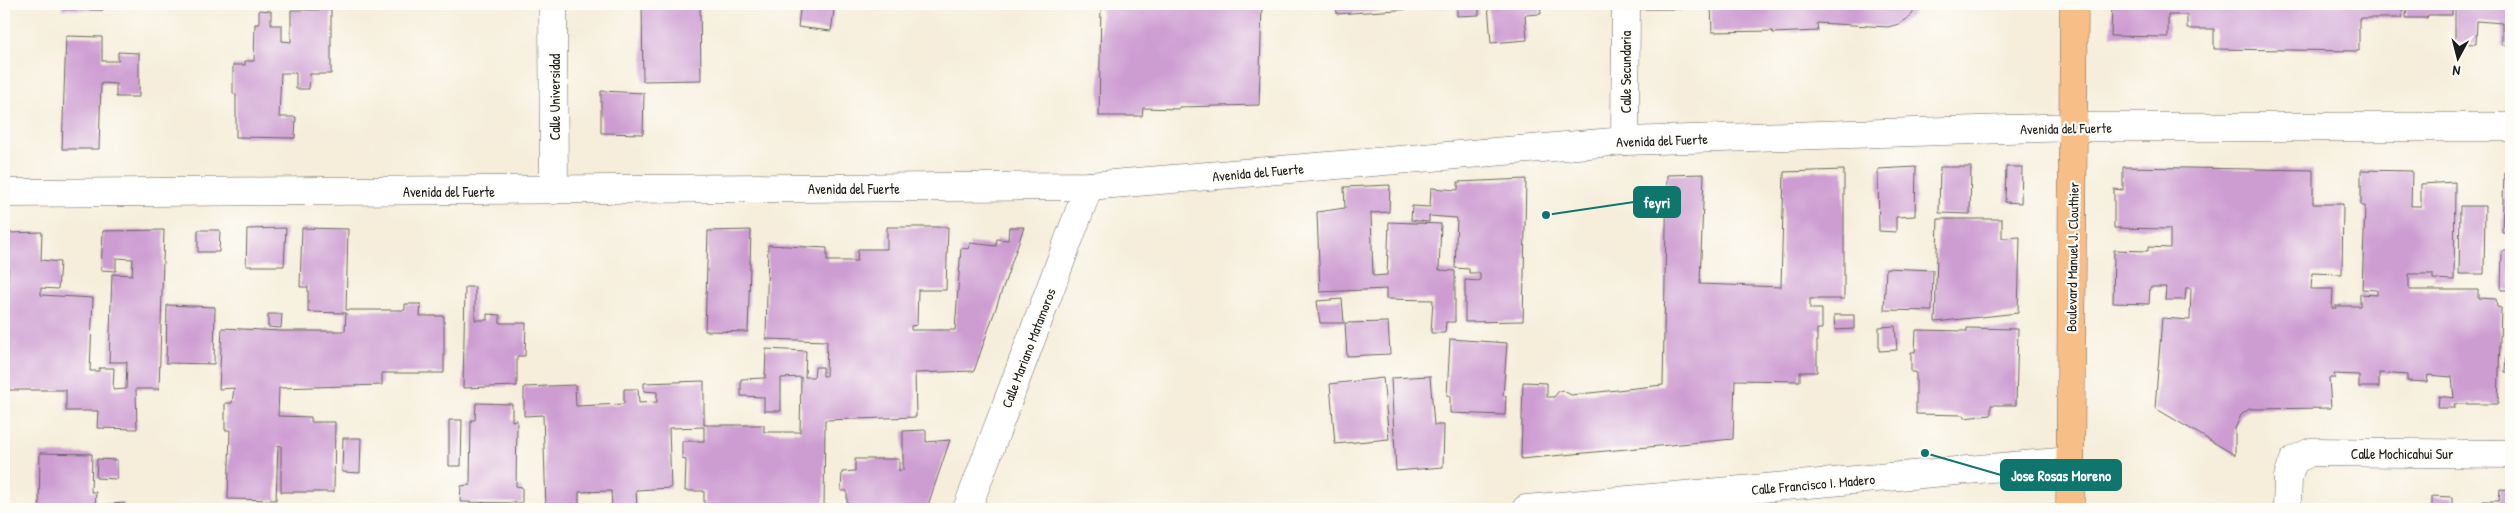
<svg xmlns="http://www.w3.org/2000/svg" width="2515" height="513" viewBox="0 0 2515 513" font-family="'Patrick Hand',sans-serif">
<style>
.building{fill:#cd9dd2}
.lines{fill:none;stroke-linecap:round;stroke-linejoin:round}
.minor-casing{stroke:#68665f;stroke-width:29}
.tertiary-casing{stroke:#68665f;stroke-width:29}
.primary-casing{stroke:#68665f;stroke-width:29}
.minor{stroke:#fff;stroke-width:28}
.tertiary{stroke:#fff;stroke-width:28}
.primary{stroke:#f7be87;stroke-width:28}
.labels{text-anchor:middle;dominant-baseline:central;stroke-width:4.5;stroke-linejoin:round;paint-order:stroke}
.street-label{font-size:14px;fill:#1c1c1c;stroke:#fdfcf7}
.leader{fill:none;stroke:#0f766e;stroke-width:2}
.callout-dot{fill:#0f766e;stroke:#fdfcf7;stroke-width:2}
.callout{fill:#0f766e;stroke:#0f766e;stroke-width:2}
.callout-label{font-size:15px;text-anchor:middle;font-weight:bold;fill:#fff}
</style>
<rect width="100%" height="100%" fill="#fdfcf7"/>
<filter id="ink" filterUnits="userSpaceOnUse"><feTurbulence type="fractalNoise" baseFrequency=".02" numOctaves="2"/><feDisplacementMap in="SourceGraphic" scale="10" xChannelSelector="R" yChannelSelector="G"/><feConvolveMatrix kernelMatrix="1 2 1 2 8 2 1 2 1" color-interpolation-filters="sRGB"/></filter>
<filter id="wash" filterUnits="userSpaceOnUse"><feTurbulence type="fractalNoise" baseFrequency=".0096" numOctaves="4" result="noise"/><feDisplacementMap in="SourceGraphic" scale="20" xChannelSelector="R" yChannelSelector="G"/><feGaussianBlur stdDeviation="1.12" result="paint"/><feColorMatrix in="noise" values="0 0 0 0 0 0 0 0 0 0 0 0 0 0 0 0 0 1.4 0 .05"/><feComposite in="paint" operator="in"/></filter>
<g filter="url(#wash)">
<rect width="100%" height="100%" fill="#f6eedb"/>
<g id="blocks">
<path class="building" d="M 62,4 L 103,4 L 103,10 L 62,9 Z
M 642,4 L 700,4 L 701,80 L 643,81 Z
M 768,4 L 835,4 L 831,31 L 798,27 L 800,9 Z
M 1101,4 L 1262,4 L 1259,105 L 1179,107 L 1179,109 L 1143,108 L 1142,116 L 1099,116 Z
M 1336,4 L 1479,4 L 1479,15 L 1457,16 L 1457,6 L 1337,14 Z
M 1488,4 L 1540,4 L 1541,14 L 1525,15 L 1527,40 L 1491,43 Z
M 1638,4 L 1682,4 L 1682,9 L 1638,9 Z
M 1711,4 L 1919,4 L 1910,17 L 1899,24 L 1888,27 L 1817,23 L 1818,31 L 1773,33 L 1772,31 L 1712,32 Z
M 2112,4 L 2403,4 L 2402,18 L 2359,18 L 2359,51 L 2214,49 L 2214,29 L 2187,29 L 2187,15 L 2168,15 L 2168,37 L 2111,36 Z
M 2407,4 L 2452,4 L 2452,15 L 2428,15 L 2427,18 L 2406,18 Z
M 2455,4 L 2511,4 L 2511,45 L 2502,45 L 2502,23 L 2477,21 L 2476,44 L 2455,43 Z
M 259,10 L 271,11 L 271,25 L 282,25 L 282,41 L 291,42 L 291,10 L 331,10 L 331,74 L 310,74 L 309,89 L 296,89 L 296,73 L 281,73 L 279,117 L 296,117 L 295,138 L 236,137 L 236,95 L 233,94 L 233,65 L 245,65 L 245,61 L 254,61 L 255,24 L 259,24 Z
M 66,36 L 102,37 L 102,61 L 118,61 L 118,52 L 139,53 L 139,97 L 116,97 L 116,84 L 101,83 L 99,149 L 62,149 Z
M 601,91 L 644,93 L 643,134 L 601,133 Z
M 1916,167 L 1915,216 L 1896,217 L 1896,232 L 1879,231 L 1878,169 Z
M 1940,167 L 1971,167 L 1970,214 L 1939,213 Z
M 2006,167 L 2022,167 L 2021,203 L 2005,202 Z
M 2123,167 L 2313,170 L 2313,204 L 2343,204 L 2342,274 L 2312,273 L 2311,289 L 2333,289 L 2332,308 L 2336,308 L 2335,306 L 2360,306 L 2360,294 L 2377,295 L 2377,290 L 2362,289 L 2365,206 L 2361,206 L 2361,170 L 2412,171 L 2411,206 L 2421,206 L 2421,184 L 2455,182 L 2454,280 L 2433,279 L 2433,274 L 2409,274 L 2409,290 L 2478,290 L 2478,298 L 2496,299 L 2497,307 L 2501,308 L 2498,404 L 2454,404 L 2455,408 L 2438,408 L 2439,396 L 2454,398 L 2452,377 L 2428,375 L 2427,382 L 2407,381 L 2407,375 L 2379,373 L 2379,387 L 2359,387 L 2359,375 L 2334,374 L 2335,378 L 2329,378 L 2331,408 L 2249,409 L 2241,415 L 2235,429 L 2235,455 L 2155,408 L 2162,318 L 2190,320 L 2191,288 L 2186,288 L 2185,300 L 2165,300 L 2166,287 L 2150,287 L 2149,304 L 2113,303 L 2114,250 L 2148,251 L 2148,247 L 2170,248 L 2170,229 L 2114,228 L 2114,189 L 2123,190 Z
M 1844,170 L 1844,299 L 1810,299 L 1810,309 L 1822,309 L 1822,329 L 1817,329 L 1817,372 L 1800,372 L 1800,381 L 1735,380 L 1733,439 L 1521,459 L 1523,382 L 1547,383 L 1547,397 L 1554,397 L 1558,392 L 1562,390 L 1571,395 L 1663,385 L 1667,175 L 1704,174 L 1700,284 L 1781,287 L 1784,172 Z
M 2504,172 L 2511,172 L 2511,233 L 2502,232 Z
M 1526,179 L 1523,321 L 1465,322 L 1465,280 L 1480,281 L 1480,273 L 1469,273 L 1469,269 L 1455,268 L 1457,218 L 1429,216 L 1429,222 L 1411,220 L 1412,206 L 1430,207 L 1431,188 L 1458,190 L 1458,182 Z
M 1390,185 L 1389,212 L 1371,213 L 1373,276 L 1387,275 L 1389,222 L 1441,224 L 1439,270 L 1455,271 L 1455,322 L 1446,322 L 1445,333 L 1431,333 L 1433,300 L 1386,299 L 1386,289 L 1320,292 L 1317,212 L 1345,208 L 1344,187 Z
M 2460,206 L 2485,206 L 2484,274 L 2459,274 Z
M 1938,219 L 2002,219 L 2002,238 L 2020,237 L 2018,313 L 1935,322 Z
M 887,227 L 948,227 L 946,290 L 918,290 L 917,325 L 911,326 L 911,330 L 955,330 L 961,248 L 969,249 L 970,243 L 996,246 L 997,239 L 1008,240 L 1009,227 L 1024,227 L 974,371 L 915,373 L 916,417 L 825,420 L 824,509 L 704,509 L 704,491 L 685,491 L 686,460 L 682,459 L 682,441 L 704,441 L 704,427 L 669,428 L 671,488 L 636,490 L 637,509 L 612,509 L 611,491 L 579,492 L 579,509 L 546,509 L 543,415 L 524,416 L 524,387 L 575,385 L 576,406 L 624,404 L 624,389 L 638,389 L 639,403 L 657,402 L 657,392 L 644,391 L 644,383 L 704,381 L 704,425 L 764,425 L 764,432 L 800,432 L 801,377 L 781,378 L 781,411 L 764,411 L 764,397 L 741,396 L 741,379 L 765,378 L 766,349 L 806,351 L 805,377 L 814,377 L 815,367 L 823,367 L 823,376 L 826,376 L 827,341 L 766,339 L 768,245 L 827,248 L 827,261 L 857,261 L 858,249 L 887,249 Z
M 286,228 L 284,266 L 246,266 L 247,229 Z
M 302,228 L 348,229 L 346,310 L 405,310 L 405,304 L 421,304 L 420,316 L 444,316 L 444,373 L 382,373 L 382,385 L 279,388 L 278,416 L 311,417 L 311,422 L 335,422 L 334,492 L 281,492 L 281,446 L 278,445 L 276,500 L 228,499 L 230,430 L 225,430 L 225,403 L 232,403 L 234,388 L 219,389 L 222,328 L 281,331 L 345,331 L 346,313 L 308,312 L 308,287 L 300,287 Z
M 164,230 L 159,389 L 136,389 L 137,429 L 97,428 L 98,411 L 66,411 L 66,390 L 5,390 L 6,353 L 4,353 L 4,325 L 7,325 L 8,297 L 4,297 L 4,280 L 8,280 L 9,233 L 42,232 L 41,260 L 60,262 L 58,289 L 41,288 L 41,295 L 93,298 L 90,371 L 99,371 L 99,368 L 114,368 L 113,390 L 126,389 L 127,362 L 109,362 L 112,274 L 132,275 L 133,259 L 116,258 L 116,271 L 101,270 L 103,231 Z
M 198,230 L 220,230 L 219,252 L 198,252 Z
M 751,230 L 748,332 L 705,331 L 708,231 Z
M 2510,236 L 2511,290 L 2501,290 L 2502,251 L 2509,251 Z
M 1886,268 L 1933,270 L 1932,311 L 1884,310 Z
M 465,287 L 475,287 L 475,320 L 487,320 L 487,314 L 500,315 L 500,323 L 526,323 L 525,356 L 517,356 L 517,386 L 463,388 Z
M 1342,299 L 1344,323 L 1320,323 L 1317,301 Z
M 167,305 L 215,307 L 214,364 L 166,363 Z
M 268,314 L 282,314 L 281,328 L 268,327 Z
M 1834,315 L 1854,315 L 1854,329 L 1835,330 Z
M 1388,322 L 1390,354 L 1347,356 L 1345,323 Z
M 2507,324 L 2511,324 L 2511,372 L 2505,372 Z
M 1895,326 L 1897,350 L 1879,351 L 1879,327 Z
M 1967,328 L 2018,329 L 2016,405 L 1991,405 L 1991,415 L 1964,418 L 1964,415 L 1916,414 L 1916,372 L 1911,372 L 1911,352 L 1915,352 L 1916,330 L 1967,331 Z
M 1450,339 L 1507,343 L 1503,396 L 1506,396 L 1505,415 L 1450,413 L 1450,396 L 1447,396 Z
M 1430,376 L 1434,425 L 1444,425 L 1443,467 L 1396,471 L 1391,378 Z
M 1383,378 L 1389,439 L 1335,444 L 1330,384 Z
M 476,403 L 512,404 L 512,421 L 517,420 L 516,486 L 522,487 L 522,503 L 460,502 L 461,486 L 470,485 L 471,420 L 475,420 Z
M 449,420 L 462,420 L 461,466 L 449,466 Z
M 926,430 L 926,442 L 950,440 L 927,508 L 847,509 L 847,491 L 841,491 L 842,472 L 855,471 L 855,459 L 899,459 L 899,471 L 903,470 L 903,431 Z
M 343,438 L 361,438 L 360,473 L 342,472 Z
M 40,453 L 92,454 L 91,492 L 96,492 L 95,509 L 39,509 Z
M 97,459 L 117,460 L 117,479 L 96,478 Z
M 2500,489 L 2511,490 L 2511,509 L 2482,509 L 2482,501 L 2499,501 Z
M 2432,496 L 2452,497 L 2452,509 L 2432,509 Z
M 124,503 L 125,509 L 97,509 L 97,505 Z"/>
</g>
</g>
<g filter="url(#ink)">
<use href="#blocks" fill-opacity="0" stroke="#68665f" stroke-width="1"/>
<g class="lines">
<g class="minor-casing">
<path id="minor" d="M 553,4 L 554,190
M 1625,141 L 1626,4
M 967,509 L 1089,186
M 1526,509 L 2070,461
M 2287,509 L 2288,477 L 2294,460 L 2311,452 L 2511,454"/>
</g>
<g class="tertiary-casing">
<path id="tertiary" d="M 4,193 L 1089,186 L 1625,141 L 2073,127 L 2511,127"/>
</g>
<g class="primary-casing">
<path id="primary" d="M 2070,509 L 2074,4"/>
</g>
<use href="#minor" class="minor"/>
<use href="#tertiary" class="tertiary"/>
<use href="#primary" class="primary"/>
</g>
</g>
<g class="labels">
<g class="street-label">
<text transform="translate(1625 72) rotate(-90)">Calle Secundaria</text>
<text transform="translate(554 97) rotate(-90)">Calle Universidad</text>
<text transform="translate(2066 128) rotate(-1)">Avenida del Fuerte</text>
<text transform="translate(1662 140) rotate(-2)">Avenida del Fuerte</text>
<text transform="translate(1258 172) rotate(-5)">Avenida del Fuerte</text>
<text x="854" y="188">Avenida del Fuerte</text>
<text x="449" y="191">Avenida del Fuerte</text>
<text transform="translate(2072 257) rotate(-89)">Boulevard Manuel J. Clouthier</text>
<text transform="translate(1028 348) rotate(-69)">Calle Mariano Matamoros</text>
<text x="2402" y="453">Calle Mochicahui Sur</text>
<text transform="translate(1813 484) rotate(-5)">Calle Francisco I. Madero</text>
</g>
</g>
<path class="leader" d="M1546 215L1634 202M1925 453L2001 475"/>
<g class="callout-dot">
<circle cx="1546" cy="215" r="5"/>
<circle cx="1925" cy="453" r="5"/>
</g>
<g class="callout">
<rect x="1634" y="187" width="46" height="30" rx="5"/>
<rect x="2001" y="460" width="120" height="30" rx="5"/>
</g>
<g class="callout-label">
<text x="1657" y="208">feyri</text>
<text x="2061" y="481">Jose Rosas Moreno</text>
</g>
<rect width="2515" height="513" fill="none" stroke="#fdfcf7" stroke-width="20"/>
<g transform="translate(2458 58) rotate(187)" stroke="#fdfcf7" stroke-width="4" paint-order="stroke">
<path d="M0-4L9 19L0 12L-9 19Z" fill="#1c1c1c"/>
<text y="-8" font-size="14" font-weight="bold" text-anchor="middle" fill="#1c1c1c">N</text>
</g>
</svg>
